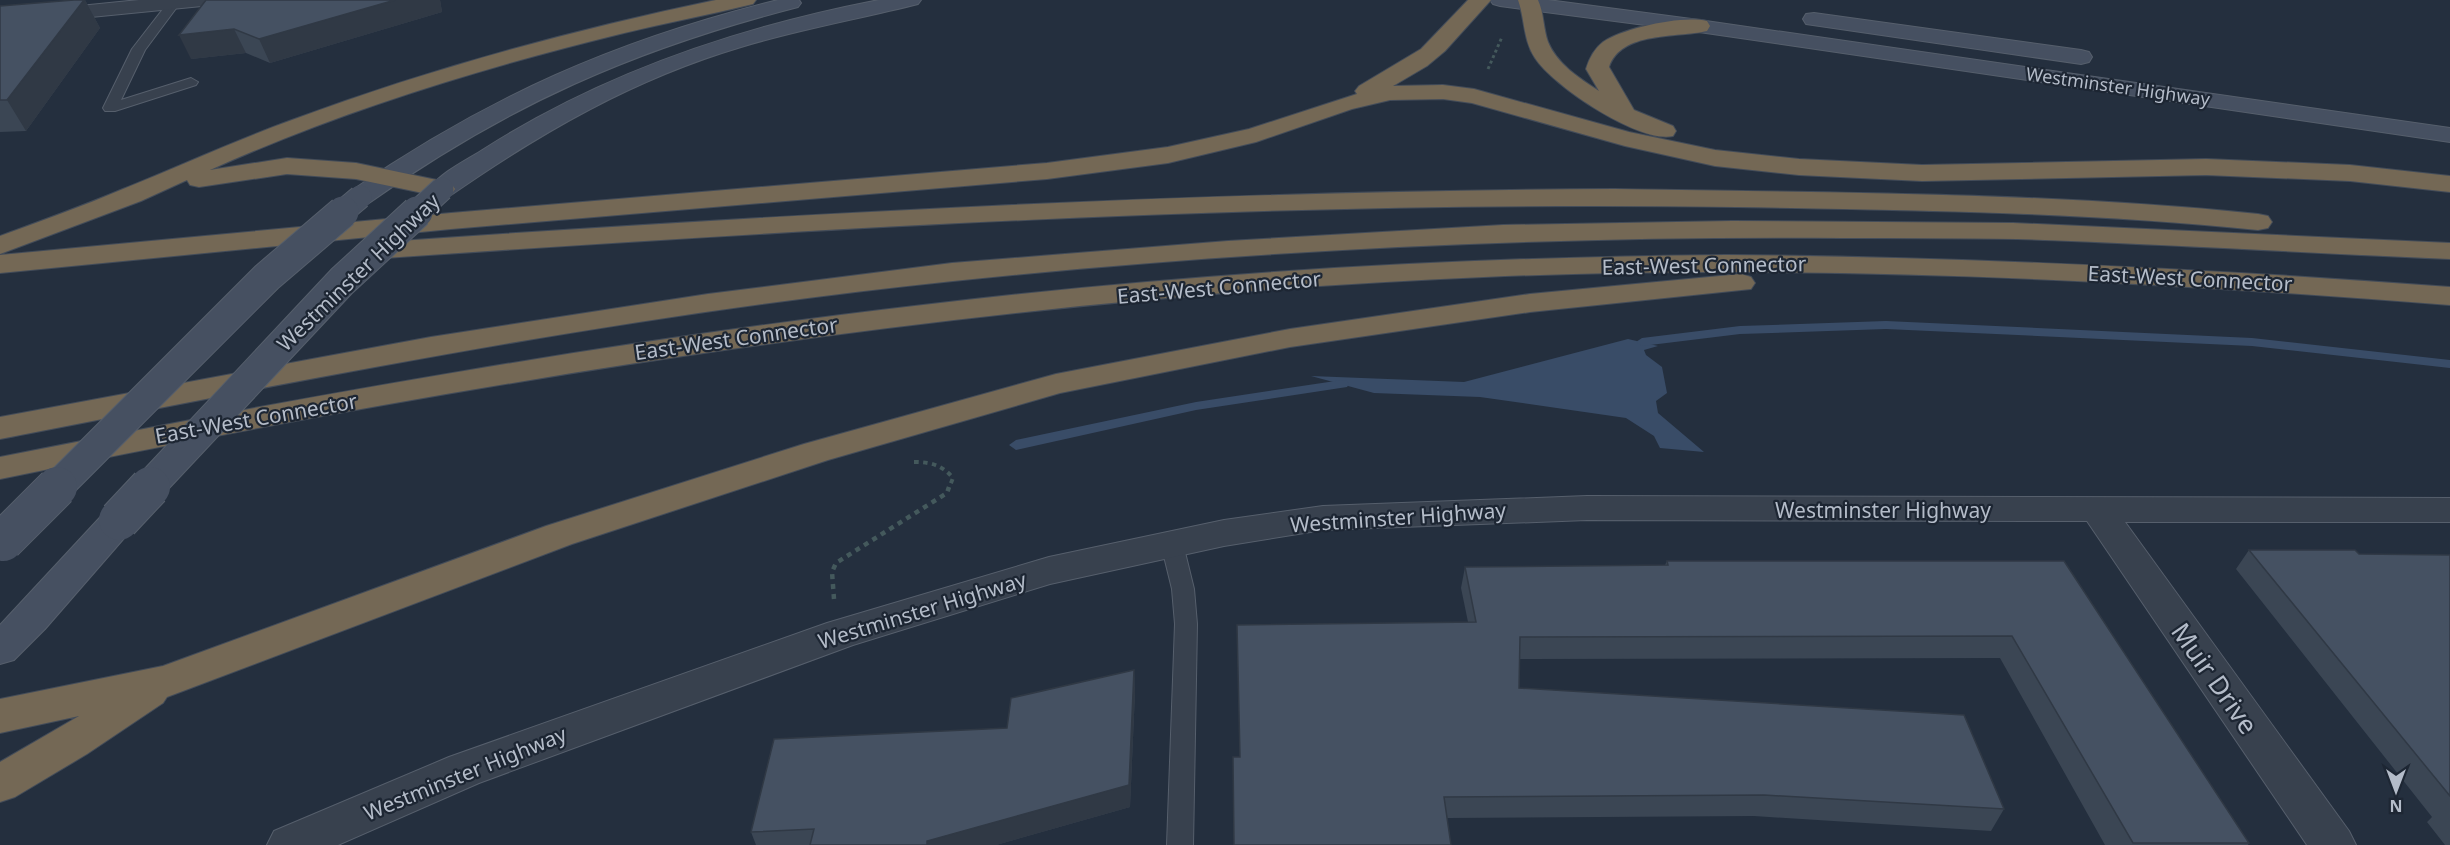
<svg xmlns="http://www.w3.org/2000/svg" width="2450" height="845" viewBox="0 0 2450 845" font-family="'Noto Sans',sans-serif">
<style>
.water{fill:#394c67}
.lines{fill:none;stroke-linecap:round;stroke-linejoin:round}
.stream{fill:#394c67;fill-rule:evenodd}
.service-casing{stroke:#565f6c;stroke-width:2}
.minor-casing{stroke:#565f6c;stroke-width:2}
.secondary-casing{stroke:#565f6c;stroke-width:2}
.motorway-casing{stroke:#434c59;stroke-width:2}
.path-far2{stroke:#44595c;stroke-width:3;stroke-dasharray:3 3;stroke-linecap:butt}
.path-far1{stroke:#44595c;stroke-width:4;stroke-dasharray:4.5 4.5;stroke-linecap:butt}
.path{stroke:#44595c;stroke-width:4.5;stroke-dasharray:5 5;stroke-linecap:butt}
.service{fill:#38414e;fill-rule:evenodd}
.minor{fill:#38414e;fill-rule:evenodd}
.secondary{fill:#465061;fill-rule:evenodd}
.motorway{fill:#746855;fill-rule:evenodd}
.secondary-bridge-far2-casing{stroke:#565f6c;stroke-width:25;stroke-linecap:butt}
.secondary-bridge-far1-casing{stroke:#565f6c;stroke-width:33;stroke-linecap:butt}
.secondary-bridge-casing{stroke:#565f6c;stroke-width:42;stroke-linecap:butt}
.secondary-bridge-far2{stroke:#465061;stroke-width:23}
.secondary-bridge-far1{stroke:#465061;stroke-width:31}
.secondary-bridge{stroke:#465061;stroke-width:40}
.wall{fill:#3b4654}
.shaded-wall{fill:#303945}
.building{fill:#455162;stroke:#303945;stroke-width:1.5}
.labels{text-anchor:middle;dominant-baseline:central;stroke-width:4.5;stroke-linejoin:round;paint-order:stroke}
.far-street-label{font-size:18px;fill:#b4bcc9;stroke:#1d2633}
.street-label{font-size:21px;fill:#b4bcc9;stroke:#1d2633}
.near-street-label{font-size:26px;fill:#b4bcc9;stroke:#1d2633}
</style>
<rect width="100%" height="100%" fill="#242f3e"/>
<path class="water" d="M 1628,339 L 1658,346 L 1644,350 L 1646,355 L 1662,367 L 1667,393 L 1656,401 L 1658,413 L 1704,452 L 1660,448 L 1654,436 L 1626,418 L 1480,397 L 1374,393 L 1311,376 L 1464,382 Z"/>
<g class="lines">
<path class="stream" d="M 1886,321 L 2252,338 L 2450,360 L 2450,368 L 2252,346 L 1886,329 L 1740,334 L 1642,346 L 1636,342 L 1642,338 L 1740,326 Z
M 1342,380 L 1347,381 L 1349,384 L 1347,387 L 1196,410 L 1016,450 L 1009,445 L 1016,440 L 1196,402 Z"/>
<g class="service-casing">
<path id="service" d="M 170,0 L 178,0 L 180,3 L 145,50 L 121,100 L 191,78 L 198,82 L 196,85 L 115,111 L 105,111 L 103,108 L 132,49 Z
M 1172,536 L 1180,539 L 1183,544 L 1194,589 L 1197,624 L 1193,845 L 1167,845 L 1175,624 L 1172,589 L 1161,544 L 1164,539 Z"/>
</g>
<g class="minor-casing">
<path id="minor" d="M 139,0 L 212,0 L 209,4 L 202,6 L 0,26 L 0,14 Z
M 1587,496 L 2450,498 L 2450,522 L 2125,522 L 2349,831 L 2356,845 L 2307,845 L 2087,521 L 1587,520 L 1323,530 L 1224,546 L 1050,584 L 853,645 L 479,783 L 338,845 L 267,845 L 274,831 L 449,757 L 827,623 L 1049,557 L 1224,520 L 1323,506 Z"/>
</g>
<g class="secondary-casing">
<path id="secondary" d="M 778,0 L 799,0 L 801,3 L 798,7 C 635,49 507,105 369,203 L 360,205 L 351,203 L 347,197 L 351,191 C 488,97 616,40 778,0 Z
M 879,0 L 921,0 L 918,4 C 859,19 800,29 741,47 C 634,79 543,131 451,195 L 442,197 L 433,195 L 429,189 C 441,172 467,160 484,149 C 605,72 739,27 879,0 Z
M 1490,0 L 1548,0 L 1699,20 L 2450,128 L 2450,142 L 1699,32 L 1500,6 L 1493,4 Z
M 1814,13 L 2081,50 L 2089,52 L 2092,57 L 2089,62 L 2081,64 L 1806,24 L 1803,19 L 1806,14 Z
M 119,507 L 132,511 L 137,520 L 132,529 L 45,629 L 14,660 L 0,664 L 0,625 L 106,511 Z"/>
</g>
<g class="motorway-casing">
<path id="motorway" d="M 716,0 L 756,0 L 753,4 C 709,15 664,23 620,34 C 481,68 341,111 210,170 L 287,158 L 356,163 L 451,183 L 455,189 L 451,195 L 442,197 L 356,179 L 287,174 L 199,187 L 190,185 L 187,180 L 141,201 L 0,254 L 0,236 C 41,221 83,206 123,189 C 180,166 234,141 292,120 C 429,69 572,30 716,0 Z
M 1468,0 L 1491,0 L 1445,51 L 1427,66 L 1393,86 L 1443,85 L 1474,89 L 1629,132 L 1715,150 L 1799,159 L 1922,165 L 2206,159 L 2350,165 L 2450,176 L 2450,192 L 2350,181 L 2206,175 L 1922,181 L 1799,175 L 1715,166 L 1625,146 L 1472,103 L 1443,99 L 1390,100 L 1352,109 L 1256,142 L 1168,163 L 1047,179 L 451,229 L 0,273 L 0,255 L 451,213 L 1047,163 L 1168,147 L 1249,129 L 1357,94 L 1355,91 L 1359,86 L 1421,49 Z
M 1518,0 L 1538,0 C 1544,13 1543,28 1548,42 C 1557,64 1579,78 1599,91 L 1586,69 C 1589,59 1594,49 1603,42 C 1624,28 1682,15 1707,21 L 1710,26 L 1707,31 C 1677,38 1621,31 1609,67 L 1634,110 L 1673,126 L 1676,131 L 1673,136 C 1640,144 1553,86 1535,58 C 1523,40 1525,19 1518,0 Z
M 1615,189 C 1829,193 2044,192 2258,214 L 2268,216 L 2272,222 L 2268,228 L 2258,230 C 2085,212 1911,210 1736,207 C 1280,200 825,228 370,259 L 360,257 L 356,251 L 360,245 L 370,243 C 785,214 1199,191 1615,189 Z
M 1732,221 L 2013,223 L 2450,243 L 2450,259 C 2306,253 2161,244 2017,239 C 1959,238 1901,238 1843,238 C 1546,236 1249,250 953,281 C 632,314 316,377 0,439 L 0,417 L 431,337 L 708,294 L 952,263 L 1228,241 L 1503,225 Z
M 1726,255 C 1968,257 2209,269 2450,287 L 2450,305 C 2129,280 1806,263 1484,277 C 984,298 490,378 0,479 L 0,457 C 306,396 613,341 923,305 C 1190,273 1458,257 1726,255 Z
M 1741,274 L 1751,277 L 1755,283 L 1751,289 L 1530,312 L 1290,347 L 1060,393 L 828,460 L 572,544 L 167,697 L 163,703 L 87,754 L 15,797 L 0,802 L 0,762 L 79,716 L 0,733 L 0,699 L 163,666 L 546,526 L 804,444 L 1056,374 L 1290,329 L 1530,294 Z"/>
</g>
<path class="path-far2" d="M 1488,69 L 1502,37"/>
<path class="path-far1" d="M 914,462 C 931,462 942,465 953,478 L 949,488"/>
<path class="path" d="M 834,599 L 832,572 L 836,563 L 947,493 L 949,487"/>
<use href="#service" class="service"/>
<use href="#minor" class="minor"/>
<use href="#secondary" class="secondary"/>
<use href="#motorway" class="motorway"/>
<g class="secondary-bridge-far2-casing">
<path id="secondary-bridge-far2" d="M 341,213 L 360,197
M 416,213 L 442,189"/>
</g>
<g class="secondary-bridge-far1-casing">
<path id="secondary-bridge-far1" d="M 56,488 L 267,277 L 343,212
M 148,488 L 342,281 L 417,212"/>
</g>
<g class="secondary-bridge-casing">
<path id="secondary-bridge" d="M 119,520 L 150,487
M 3,541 L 57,487"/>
</g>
<use href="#secondary-bridge-far2" class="secondary-bridge-far2"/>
<use href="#secondary-bridge-far1" class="secondary-bridge-far1"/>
<use href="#secondary-bridge" class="secondary-bridge"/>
</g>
<path class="wall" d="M 74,0 L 85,0 L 100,28 L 26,131 L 0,132 L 0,6 Z
M 206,0 L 440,0 L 442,12 L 270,63 L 246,53 L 191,59 Z
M 2249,550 L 2359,554 L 2450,555 L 2450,845 L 2445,845 L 2427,822 L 2432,817 L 2236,569 Z
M 1667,561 L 2064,561 L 2249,843 L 2248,845 L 2105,845 L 2000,658 L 1520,659 L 1519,688 L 2004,809 L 1991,831 L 1754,816 L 1447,818 L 1451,845 L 1234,845 L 1233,757 L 1240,757 L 1237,625 L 1468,622 L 1461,588 L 1465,567 L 1665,565 Z
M 1134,670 L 1135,692 L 1130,807 L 996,845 L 756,845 L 751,832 L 1007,728 Z"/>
<path class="shaded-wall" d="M 84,0 L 85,0 L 100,28 L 26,131 L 7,100 Z
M 395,0 L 440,0 L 442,12 L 270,63 L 259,39 Z
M 234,29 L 246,53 L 191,59 L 179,35 Z
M 1134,670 L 1135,692 L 1130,807 L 996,845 L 927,845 L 927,841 Z"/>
<path class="building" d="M 74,0 L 84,0 L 7,100 L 0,100 L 0,6 Z
M 206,0 L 395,0 L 259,39 L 234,29 L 179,35 Z
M 2249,550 L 2355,550 L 2359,554 L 2450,555 L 2450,796 Z
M 1667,561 L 2064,561 L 2249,843 L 2133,843 L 2012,636 L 1520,637 L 1519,688 L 1964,715 L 2004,809 L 1764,795 L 1444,797 L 1451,845 L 1234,845 L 1233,757 L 1240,757 L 1237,625 L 1476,622 L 1465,567 L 1668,565 Z
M 1134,670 L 1129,785 L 927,841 L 927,845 L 810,845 L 814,829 L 751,832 L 774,739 L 1007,728 L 1011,698 Z"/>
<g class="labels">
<g class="far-street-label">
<text transform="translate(2118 86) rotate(8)">Westminster Highway</text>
</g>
<g class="street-label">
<text transform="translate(1704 265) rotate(-1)">East-West Connector</text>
<text transform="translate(358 272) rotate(-44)">Westminster Highway</text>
<text transform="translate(2190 278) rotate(3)">East-West Connector</text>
<text transform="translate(1219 287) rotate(-5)">East-West Connector</text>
<text transform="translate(736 338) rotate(-8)">East-West Connector</text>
<text transform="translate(256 418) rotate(-10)">East-West Connector</text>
<text x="1883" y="510">Westminster Highway</text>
<text transform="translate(1398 517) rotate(-4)">Westminster Highway</text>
<text transform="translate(922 610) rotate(-17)">Westminster Highway</text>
<text transform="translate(465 773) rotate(-22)">Westminster Highway</text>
</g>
<g class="near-street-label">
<text transform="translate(2215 678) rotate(55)">Muir Drive</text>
</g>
</g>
<g transform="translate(2396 791) rotate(180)" stroke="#1d2633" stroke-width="4.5" paint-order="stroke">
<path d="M0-4.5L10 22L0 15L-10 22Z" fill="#b4bcc9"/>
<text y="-9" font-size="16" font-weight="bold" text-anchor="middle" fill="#b4bcc9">N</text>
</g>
</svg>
